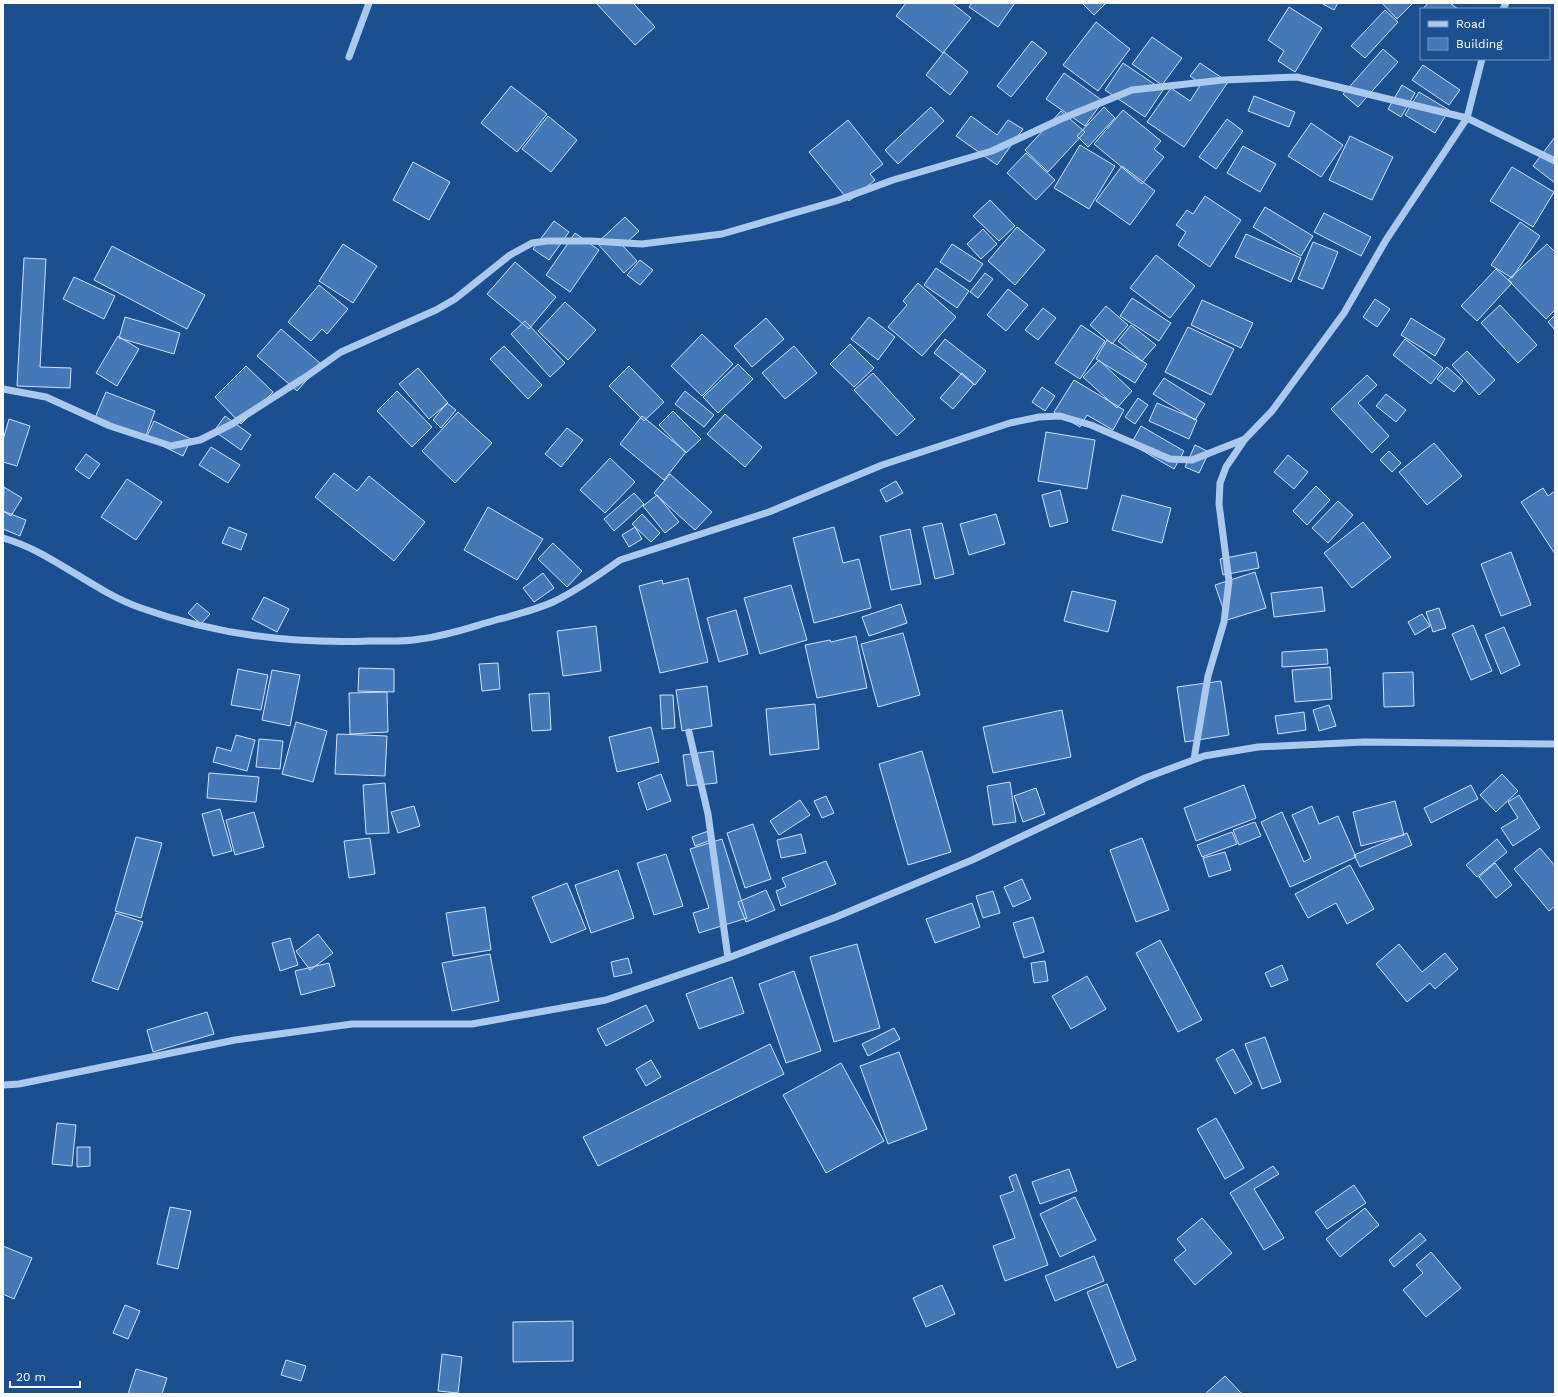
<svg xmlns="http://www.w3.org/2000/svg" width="1558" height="1397" viewBox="0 0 1558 1397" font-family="'Work Sans',sans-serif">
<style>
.building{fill:#4478b7;stroke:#cfe3fa}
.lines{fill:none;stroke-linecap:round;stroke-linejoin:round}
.minor{stroke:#a9c9ee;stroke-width:7}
</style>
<rect width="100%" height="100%" fill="#1b4f8f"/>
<path class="building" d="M 596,3 L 633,3 L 655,27 L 635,45 Z
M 906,3 L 952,3 L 971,18 L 943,53 L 896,16 Z
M 972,3 L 1015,3 L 998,27 L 969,7 Z
M 1082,3 L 1106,3 L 1094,15 Z
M 1321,3 L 1338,3 L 1334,10 Z
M 1382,3 L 1413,3 L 1397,19 Z
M 1428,3 L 1450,3 L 1458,9 L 1423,9 Z
M 1289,7 L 1322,28 L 1295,72 L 1278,61 L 1284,51 L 1268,40 Z
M 1385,10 L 1398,22 L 1365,58 L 1351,46 Z
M 1096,22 L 1130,49 L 1098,91 L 1063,65 Z
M 1152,37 L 1182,58 L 1162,85 L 1132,64 Z
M 1032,41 L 1047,53 L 1011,97 L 997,86 Z
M 1383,49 L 1398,62 L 1358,107 L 1343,94 Z
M 944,52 L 968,72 L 950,95 L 926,75 Z
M 1123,63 L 1163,90 L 1145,117 L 1105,90 Z
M 1200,63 L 1228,82 L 1184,147 L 1147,122 L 1171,88 L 1190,101 L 1201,84 L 1190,76 Z
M 1423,65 L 1460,90 L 1449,105 L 1412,80 Z
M 1064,73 L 1103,101 L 1085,126 L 1046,99 Z
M 1402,85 L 1415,93 L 1401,117 L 1388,109 Z
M 511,86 L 547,114 L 517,152 L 481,123 Z
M 1419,92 L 1449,110 L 1435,133 L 1405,115 Z
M 1254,96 L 1295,112 L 1289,127 L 1248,111 Z
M 931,107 L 944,121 L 898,164 L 885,150 Z
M 1104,107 L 1115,118 L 1088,147 L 1077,136 Z
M 1123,110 L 1161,141 L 1154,149 L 1164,157 L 1142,184 L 1094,144 Z
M 1061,111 L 1085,132 L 1048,172 L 1025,150 Z
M 548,116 L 577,140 L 551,172 L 522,149 Z
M 971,116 L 997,135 L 1008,120 L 1023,129 L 997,165 L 956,136 Z
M 1227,119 L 1243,131 L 1216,169 L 1199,157 Z
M 848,120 L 883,164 L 870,174 L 875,180 L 849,201 L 809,152 Z
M 1311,123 L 1343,145 L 1321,177 L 1288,156 Z
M 1350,136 L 1393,157 L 1372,200 L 1329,180 Z
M 1555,137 L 1555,183 L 1533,166 Z
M 1080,145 L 1115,166 L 1089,209 L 1054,188 Z
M 1243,146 L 1276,164 L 1260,192 L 1227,173 Z
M 1026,153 L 1055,180 L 1036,200 L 1007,173 Z
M 413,162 L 450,182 L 429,220 L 393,200 Z
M 1122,166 L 1155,191 L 1130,225 L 1096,201 Z
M 1512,167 L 1554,192 L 1533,227 L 1490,201 Z
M 1205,196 L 1241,220 L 1210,267 L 1178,245 L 1186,232 L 1176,225 L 1187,210 L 1193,214 Z
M 990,200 L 1015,226 L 999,241 L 973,216 Z
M 1265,207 L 1313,236 L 1301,256 L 1253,227 Z
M 1324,213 L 1371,237 L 1361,256 L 1314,232 Z
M 625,217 L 639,231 L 623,246 L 637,261 L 624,273 L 597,243 Z
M 554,221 L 569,232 L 549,260 L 533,249 Z
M 1520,222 L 1540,236 L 1512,278 L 1491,265 Z
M 1017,227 L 1045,250 L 1015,285 L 988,261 Z
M 983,229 L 997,244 L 981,259 L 967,244 Z
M 575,233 L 599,250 L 570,292 L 546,275 Z
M 1246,234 L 1301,258 L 1291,282 L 1235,257 Z
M 1313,242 L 1338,252 L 1323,289 L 1298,279 Z
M 343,244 L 377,266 L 353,303 L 319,281 Z
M 952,244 L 983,264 L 970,282 L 940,262 Z
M 1547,244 L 1555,252 L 1555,310 L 1546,319 L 1508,280 Z
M 112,246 L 205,295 L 187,329 L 94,280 Z
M 1156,255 L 1195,286 L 1170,318 L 1130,288 Z
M 24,258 L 46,259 L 40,367 L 71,368 L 70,388 L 17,386 Z
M 640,260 L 653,270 L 640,285 L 627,275 Z
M 515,262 L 556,297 L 529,329 L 487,294 Z
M 936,268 L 969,291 L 957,308 L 924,285 Z
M 1496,269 L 1512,283 L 1477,321 L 1461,306 Z
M 985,273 L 993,279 L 978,298 L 970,292 Z
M 74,277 L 115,296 L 104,319 L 63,299 Z
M 918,283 L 956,317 L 922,356 L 888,327 L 907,305 L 903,301 Z
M 319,285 L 348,309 L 327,334 L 322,329 L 311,341 L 288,322 Z
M 1008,289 L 1028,305 L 1006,331 L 987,315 Z
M 1132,298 L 1171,323 L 1159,341 L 1120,316 Z
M 1375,299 L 1390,309 L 1377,327 L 1363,317 Z
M 1202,300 L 1253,323 L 1241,348 L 1191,325 Z
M 565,302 L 596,330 L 568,360 L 538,331 Z
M 1500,305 L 1537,345 L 1518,363 L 1481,323 Z
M 1106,306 L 1128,325 L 1112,344 L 1090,325 Z
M 1043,308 L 1056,318 L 1038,340 L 1025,330 Z
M 1555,315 L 1555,330 L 1548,322 Z
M 125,317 L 180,333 L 174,354 L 119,338 Z
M 869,317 L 895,337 L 878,360 L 851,339 Z
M 766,318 L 784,339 L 752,367 L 734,346 Z
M 1411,318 L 1445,339 L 1435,356 L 1401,335 Z
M 525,321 L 565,363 L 550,377 L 511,334 Z
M 1081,325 L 1105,341 L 1080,379 L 1055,363 Z
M 1131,325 L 1156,345 L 1142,361 L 1118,341 Z
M 1188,327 L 1234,349 L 1211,395 L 1165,372 Z
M 281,329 L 321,364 L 297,391 L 257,356 Z
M 702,334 L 733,364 L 702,396 L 671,366 Z
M 118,336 L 139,349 L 117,386 L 96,373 Z
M 945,339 L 986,371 L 975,385 L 934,353 Z
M 1405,339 L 1443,368 L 1431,384 L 1393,355 Z
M 1107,340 L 1147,364 L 1135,383 L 1096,359 Z
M 850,344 L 874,368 L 854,387 L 830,364 Z
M 504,346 L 542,385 L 528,399 L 490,359 Z
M 794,346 L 817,373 L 785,399 L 762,373 Z
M 1467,351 L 1495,380 L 1479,395 L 1452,365 Z
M 1099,360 L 1132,391 L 1117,408 L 1083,377 Z
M 738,364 L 753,379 L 718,413 L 703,397 Z
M 246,366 L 273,392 L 241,424 L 215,397 Z
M 629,366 L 664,402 L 644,421 L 609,386 Z
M 1447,367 L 1463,381 L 1454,392 L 1437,379 Z
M 418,368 L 448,403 L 429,419 L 399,384 Z
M 873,373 L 915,419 L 897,436 L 854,390 Z
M 962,373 L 974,384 L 953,409 L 940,398 Z
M 1367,375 L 1377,385 L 1358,403 L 1389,436 L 1372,453 L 1331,409 Z
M 1164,378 L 1205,404 L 1195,420 L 1153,394 Z
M 1074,380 L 1124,410 L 1113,430 L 1087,415 L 1080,427 L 1054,412 Z
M 1042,387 L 1055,396 L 1045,411 L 1032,402 Z
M 397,391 L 432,427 L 412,447 L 377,411 Z
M 685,391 L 714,415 L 704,427 L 675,404 Z
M 106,392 L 155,411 L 145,438 L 95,418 Z
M 1386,394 L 1406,410 L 1396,422 L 1376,406 Z
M 1138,398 L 1148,405 L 1135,424 L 1125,417 Z
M 447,403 L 456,410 L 441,428 L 433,420 Z
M 1157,403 L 1197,420 L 1189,439 L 1149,421 Z
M 673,411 L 701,439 L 686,453 L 659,425 Z
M 458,412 L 492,443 L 455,483 L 422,451 Z
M 725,414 L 762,447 L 745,467 L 707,434 Z
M 225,416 L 251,435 L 241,450 L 214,431 Z
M 642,416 L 686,452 L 664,480 L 620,444 Z
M 9,419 L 30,426 L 17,466 L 3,462 L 3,440 Z
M 154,421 L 191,439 L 183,456 L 146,438 Z
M 1141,426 L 1184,451 L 1174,469 L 1131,444 Z
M 567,428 L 583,440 L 561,467 L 545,454 Z
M 1046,432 L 1095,440 L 1087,489 L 1038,481 Z
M 1434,443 L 1462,476 L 1427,505 L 1399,472 Z
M 1195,445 L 1209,452 L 1199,473 L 1185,467 Z
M 211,447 L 240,465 L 228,483 L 199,465 Z
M 1389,451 L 1401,463 L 1392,472 L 1380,460 Z
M 86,454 L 100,464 L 89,479 L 75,469 Z
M 1288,455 L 1308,472 L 1294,489 L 1274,472 Z
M 610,458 L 635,482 L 605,513 L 580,490 Z
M 334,473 L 357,491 L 369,476 L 425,522 L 394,561 L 315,497 Z
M 670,474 L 712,512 L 695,530 L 654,493 Z
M 127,479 L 162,502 L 136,540 L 101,517 Z
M 896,481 L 903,493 L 886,502 L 880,490 Z
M 1316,486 L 1330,500 L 1307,525 L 1293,511 Z
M 4,487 L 22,498 L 11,516 L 3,511 Z
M 1543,488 L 1548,496 L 1555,491 L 1555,554 L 1521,502 Z
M 1060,490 L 1068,522 L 1050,527 L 1042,495 Z
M 634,493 L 644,504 L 614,531 L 604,519 Z
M 657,495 L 679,522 L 665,533 L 643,506 Z
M 1122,495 L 1171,508 L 1162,543 L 1112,530 Z
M 1338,501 L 1353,515 L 1328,543 L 1312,528 Z
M 488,507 L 543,539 L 517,580 L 464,550 Z
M 3,511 L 26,520 L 20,536 L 3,529 Z
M 642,514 L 660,533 L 651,542 L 632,524 Z
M 996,514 L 1005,544 L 969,555 L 960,524 Z
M 1363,522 L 1391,557 L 1352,588 L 1324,553 Z
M 942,523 L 954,574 L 935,579 L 923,527 Z
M 229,527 L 247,534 L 241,550 L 222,543 Z
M 635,527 L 642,539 L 629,547 L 622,535 Z
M 834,527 L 843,563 L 859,559 L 871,608 L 814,623 L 793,538 Z
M 910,529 L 921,584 L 891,590 L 880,536 Z
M 553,543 L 582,571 L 567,587 L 538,559 Z
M 1256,552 L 1259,568 L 1223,575 L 1220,559 Z
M 1511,552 L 1531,605 L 1501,616 L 1481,564 Z
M 1255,572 L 1266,608 L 1227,620 L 1215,585 Z
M 543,573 L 554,588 L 534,602 L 523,588 Z
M 688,578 L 708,662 L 660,673 L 639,586 L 662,580 L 663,584 Z
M 791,585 L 807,640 L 760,654 L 744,598 Z
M 1322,587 L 1325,611 L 1274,617 L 1271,593 Z
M 1072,591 L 1116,601 L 1108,632 L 1064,621 Z
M 264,597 L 289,609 L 277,632 L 252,619 Z
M 197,603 L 210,614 L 201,624 L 188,613 Z
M 901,604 L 907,623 L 869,636 L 862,617 Z
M 1439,608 L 1446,628 L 1433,632 L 1426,612 Z
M 736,610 L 748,654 L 719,662 L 707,618 Z
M 1422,614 L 1430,626 L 1415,635 L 1408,622 Z
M 1473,625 L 1492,671 L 1471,680 L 1452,634 Z
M 596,626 L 601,671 L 563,676 L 557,631 Z
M 1504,627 L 1520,665 L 1501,674 L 1485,635 Z
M 903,633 L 920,695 L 878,707 L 861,644 Z
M 856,636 L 867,688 L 817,698 L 805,645 L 830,640 L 831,642 Z
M 1327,649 L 1328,664 L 1282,667 L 1282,652 Z
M 498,663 L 500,689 L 482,691 L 479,664 Z
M 1330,667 L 1332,699 L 1295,702 L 1292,670 Z
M 359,668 L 394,669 L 394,692 L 358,691 Z
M 238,669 L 268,675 L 261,710 L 231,705 Z
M 272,670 L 300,675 L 290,726 L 262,720 Z
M 1413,672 L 1414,706 L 1384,707 L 1383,673 Z
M 1221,681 L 1229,735 L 1185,742 L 1177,687 Z
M 707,686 L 712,726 L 682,731 L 676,690 Z
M 387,692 L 388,732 L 350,734 L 349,693 Z
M 549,693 L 551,730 L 532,731 L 529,694 Z
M 660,695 L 673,695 L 675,728 L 662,729 Z
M 815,704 L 819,749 L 770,755 L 766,709 Z
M 1329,705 L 1336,726 L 1319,731 L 1313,710 Z
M 1062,710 L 1071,757 L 993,773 L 983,727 Z
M 1304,712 L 1306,730 L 1278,734 L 1275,716 Z
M 296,722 L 327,731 L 313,782 L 282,774 Z
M 651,727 L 659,762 L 617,772 L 609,737 Z
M 337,734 L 387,736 L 385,776 L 335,774 Z
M 236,735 L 255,740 L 247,771 L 213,762 L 217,747 L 231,751 Z
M 259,739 L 283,741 L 280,769 L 256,767 Z
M 713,751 L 717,783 L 687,786 L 683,755 Z
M 922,751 L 951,852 L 908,865 L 879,764 Z
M 209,773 L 259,777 L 256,802 L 207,798 Z
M 661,774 L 671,801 L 647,810 L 638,783 Z
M 1502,774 L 1518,791 L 1496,812 L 1480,795 Z
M 1010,782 L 1016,822 L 993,825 L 987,786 Z
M 385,783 L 389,833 L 366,834 L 363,785 Z
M 1244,785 L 1256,818 L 1196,841 L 1184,808 Z
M 1471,785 L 1478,799 L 1431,823 L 1424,808 Z
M 1036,788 L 1045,814 L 1023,822 L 1014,796 Z
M 1519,795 L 1540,828 L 1513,846 L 1501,828 L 1518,818 L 1508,802 Z
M 826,796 L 834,813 L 822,818 L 814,801 Z
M 800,800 L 810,815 L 779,835 L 770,821 Z
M 1395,801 L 1404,835 L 1361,846 L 1353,812 Z
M 414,806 L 420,826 L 398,833 L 391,812 Z
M 1312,806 L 1319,824 L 1338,816 L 1356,857 L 1290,887 L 1261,822 L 1282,812 L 1304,862 L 1311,858 L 1292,815 Z
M 220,809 L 232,851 L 213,856 L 202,814 Z
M 254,812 L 264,847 L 235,855 L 226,820 Z
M 1255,822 L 1261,836 L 1239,845 L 1233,830 Z
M 753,824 L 771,879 L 745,888 L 727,833 Z
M 711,830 L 714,839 L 695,846 L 692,837 Z
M 1232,832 L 1237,844 L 1202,857 L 1197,845 Z
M 1407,833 L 1412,845 L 1360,867 L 1354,855 Z
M 801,834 L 806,853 L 781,858 L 777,840 Z
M 136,837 L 162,843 L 141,918 L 115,911 Z
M 370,838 L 375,874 L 349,878 L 344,841 Z
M 1142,838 L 1169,910 L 1136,922 L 1110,850 Z
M 722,839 L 747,918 L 699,933 L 693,913 L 709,908 L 690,849 Z
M 1497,839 L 1507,852 L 1477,877 L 1466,865 Z
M 1540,848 L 1555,866 L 1555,906 L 1549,911 L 1514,869 Z
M 1225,852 L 1231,870 L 1209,877 L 1203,858 Z
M 666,854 L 683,906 L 654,915 L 637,863 Z
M 826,861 L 836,884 L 781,906 L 776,891 L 786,887 L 782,878 Z
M 1495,863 L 1512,885 L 1496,898 L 1479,877 Z
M 1350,865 L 1374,909 L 1347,924 L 1336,903 L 1308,918 L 1295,894 Z
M 618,870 L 634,918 L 591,933 L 575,885 Z
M 1022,879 L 1031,899 L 1013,907 L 1004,887 Z
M 567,883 L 586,929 L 551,943 L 532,897 Z
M 766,890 L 775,910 L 746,922 L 738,902 Z
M 993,891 L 1000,913 L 983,918 L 976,896 Z
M 972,903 L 980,927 L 935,943 L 926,919 Z
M 485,907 L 491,950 L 453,956 L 446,913 Z
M 116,913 L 143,922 L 118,990 L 92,981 Z
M 1033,917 L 1044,952 L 1024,958 L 1013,923 Z
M 318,934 L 333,953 L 310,970 L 296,951 Z
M 290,938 L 298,965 L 280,971 L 272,943 Z
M 1160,940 L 1202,1020 L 1178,1032 L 1136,953 Z
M 857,944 L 880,1028 L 834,1042 L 810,957 Z
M 1399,944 L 1422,972 L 1445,953 L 1458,969 L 1435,989 L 1430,983 L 1407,1002 L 1376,964 Z
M 490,954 L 499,1001 L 452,1011 L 442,963 Z
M 628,958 L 632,973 L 614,977 L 611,962 Z
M 1045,961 L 1048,981 L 1034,983 L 1031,963 Z
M 329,963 L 335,986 L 301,995 L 295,971 Z
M 1282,965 L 1288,980 L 1271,987 L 1265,973 Z
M 794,971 L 821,1051 L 786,1063 L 759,984 Z
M 1087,976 L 1106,1009 L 1071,1029 L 1052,996 Z
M 732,977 L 744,1013 L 699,1029 L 686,994 Z
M 646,1005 L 654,1021 L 606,1046 L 597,1029 Z
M 207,1012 L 214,1034 L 153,1052 L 147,1030 Z
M 894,1028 L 900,1039 L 868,1056 L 862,1044 Z
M 1265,1037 L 1281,1082 L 1262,1089 L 1245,1044 Z
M 770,1044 L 784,1074 L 598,1166 L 583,1137 Z
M 1233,1049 L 1252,1084 L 1235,1094 L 1216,1059 Z
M 899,1052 L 927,1129 L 888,1144 L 860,1066 Z
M 651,1060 L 661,1077 L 646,1086 L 636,1069 Z
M 841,1063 L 884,1141 L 826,1173 L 783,1095 Z
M 1216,1118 L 1244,1168 L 1225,1179 L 1197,1129 Z
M 57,1123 L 76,1125 L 72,1166 L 52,1164 Z
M 77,1147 L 90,1147 L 90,1166 L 77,1167 Z
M 1273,1166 L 1279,1174 L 1254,1189 L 1284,1238 L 1264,1250 L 1230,1193 Z
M 1069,1169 L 1077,1191 L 1040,1204 L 1032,1182 Z
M 1016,1174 L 1048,1265 L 1005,1281 L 993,1246 L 1015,1238 L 1000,1196 L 1014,1191 L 1009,1177 Z
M 1354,1185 L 1366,1203 L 1327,1229 L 1315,1212 Z
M 1075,1197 L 1096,1240 L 1060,1257 L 1040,1214 Z
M 170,1207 L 191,1211 L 178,1269 L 157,1264 Z
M 1365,1208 L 1379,1225 L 1340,1257 L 1326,1239 Z
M 1202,1218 L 1232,1253 L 1195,1285 L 1174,1260 L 1186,1250 L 1177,1239 Z
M 1420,1233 L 1426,1240 L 1394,1267 L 1389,1260 Z
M 3,1246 L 32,1258 L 14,1299 L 3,1294 Z
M 1431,1252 L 1461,1288 L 1426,1317 L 1403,1290 L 1423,1273 L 1416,1265 Z
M 1094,1256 L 1104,1281 L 1055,1301 L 1045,1276 Z
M 1107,1284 L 1136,1360 L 1117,1368 L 1087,1292 Z
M 942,1285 L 955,1314 L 926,1327 L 913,1298 Z
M 125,1305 L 140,1311 L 128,1339 L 113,1333 Z
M 573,1321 L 573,1361 L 513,1362 L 513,1322 Z
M 442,1354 L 462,1357 L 458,1393 L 438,1391 Z
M 286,1360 L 306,1366 L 301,1381 L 281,1375 Z
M 136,1369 L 167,1378 L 162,1394 L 128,1394 Z
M 1225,1376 L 1242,1394 L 1205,1394 Z"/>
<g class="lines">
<path class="minor" d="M 1503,9 L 1506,3
M 349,57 L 369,3
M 3,389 L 46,397 L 110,426 L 171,446 L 200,440 L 232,424 L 307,376 L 341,352 L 436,310 L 455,299 L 510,255 L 532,243 L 547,241 L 591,241 L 642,244 L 722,234 L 836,201 L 893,180 L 992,151 L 1061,119 L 1132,90 L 1223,80 L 1297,77 L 1467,118 L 1555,161
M 3,538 C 53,552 92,591 141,608 C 216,635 291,644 370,641 C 387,641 404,642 420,639 C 446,636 471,627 496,620 C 515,615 535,610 553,602 C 576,591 599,575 620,560 L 769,512 L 882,465 L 1010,423 L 1039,417 L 1060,416 L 1091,425 L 1170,459 L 1192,460 L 1245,439
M 689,732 L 708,814 L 728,958
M 1194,759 L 1208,676 L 1224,622 L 1229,581 L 1219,504 L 1220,483 L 1226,467 L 1245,439 L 1272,411 L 1344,313 L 1386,240 L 1467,118 L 1482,59
M 3,1085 L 19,1084 L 235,1040 L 352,1024 L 472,1024 L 606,1000 L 728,958 L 836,917 L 972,860 L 1145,778 L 1204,756 L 1258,747 L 1364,742 L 1555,744"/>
</g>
<rect width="1558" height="1397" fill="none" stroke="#ffffff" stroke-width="8"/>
<rect x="1420" y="8" width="130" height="52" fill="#1b4f8f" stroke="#7695bc"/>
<rect x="1428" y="21" width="20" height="6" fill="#a9c9ee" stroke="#7695bc"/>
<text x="1456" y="28" font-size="12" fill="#ffffff">Road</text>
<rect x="1428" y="38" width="20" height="12" fill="#4478b7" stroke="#7695bc"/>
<text x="1456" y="48" font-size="12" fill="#ffffff">Building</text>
<path d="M10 1381v6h70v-6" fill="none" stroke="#ffffff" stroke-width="2"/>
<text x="16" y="1381" font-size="12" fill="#ffffff" stroke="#1b4f8f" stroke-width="3" paint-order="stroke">20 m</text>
</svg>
